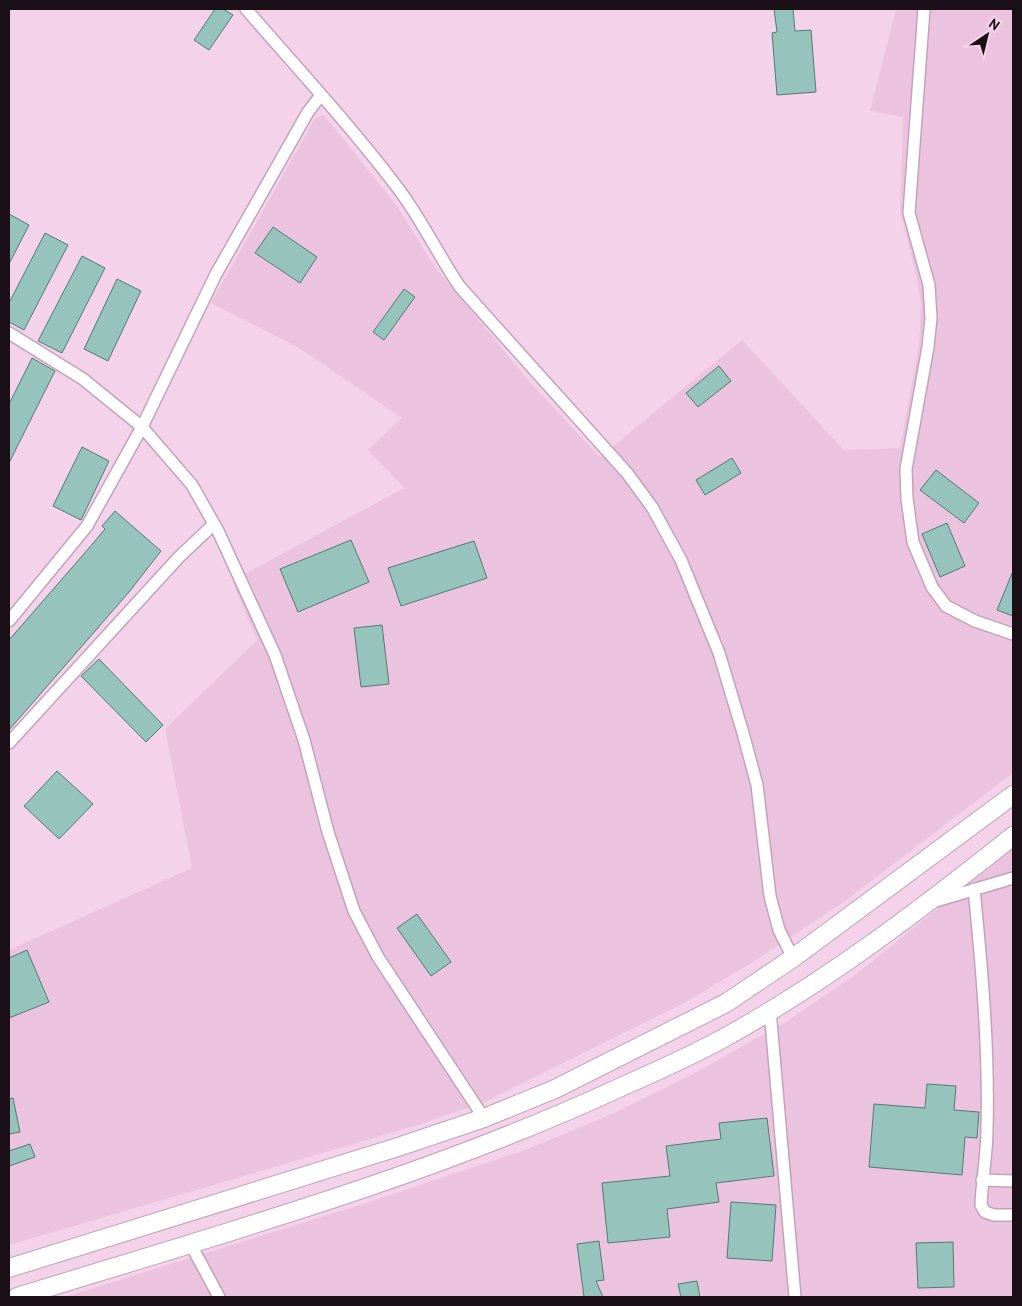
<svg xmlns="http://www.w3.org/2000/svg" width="1022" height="1306" viewBox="0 0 1022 1306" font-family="'PT Sans',sans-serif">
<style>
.built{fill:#ecc3df}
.building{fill:#96c3bc;stroke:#507b75}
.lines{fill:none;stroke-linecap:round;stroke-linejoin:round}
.minor-casing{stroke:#c3a3b9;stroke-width:14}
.highway-casing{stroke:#c3a3b9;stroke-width:20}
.minor{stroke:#fff;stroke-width:11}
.highway{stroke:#fff;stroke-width:18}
</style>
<rect width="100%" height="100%" fill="#f4d3ea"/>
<path class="built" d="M 896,9 L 1013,9 L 1013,773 L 845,901 L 750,964 L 684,1003 L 487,1101 L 418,1125 L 9,1245 L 9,950 L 192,868 L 165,729 L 257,640 L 232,581 L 404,488 L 368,450 L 402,418 L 299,348 L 211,303 L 315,118 L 324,115 L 397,206 L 435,267 L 529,381 L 600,457 L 742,340 L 844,450 L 900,448 L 919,344 L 921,304 L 915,270 L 900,211 L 903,117 L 870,111 Z
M 1013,848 L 1013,1297 L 65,1297 L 369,1202 L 528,1149 L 614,1113 L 695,1073 L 787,1021 L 855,975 Z"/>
<path class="building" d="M 215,9 L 223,9 L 233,15 L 209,50 L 194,40 Z
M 774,9 L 793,9 L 795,31 L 811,30 L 816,92 L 777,95 L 772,33 L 777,32 Z
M 9,214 L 29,225 L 9,264 Z
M 273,227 L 317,257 L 300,283 L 255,253 Z
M 45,233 L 68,245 L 24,330 L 9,322 L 9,303 Z
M 82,256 L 105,268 L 62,353 L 38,341 Z
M 117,279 L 141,291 L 108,361 L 84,349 Z
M 404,289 L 415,297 L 384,340 L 373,332 Z
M 32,358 L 55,371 L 9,463 L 9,404 Z
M 719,366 L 731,381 L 698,407 L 686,393 Z
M 82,447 L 109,461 L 81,520 L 53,506 Z
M 732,458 L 741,473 L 705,495 L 696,480 Z
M 936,470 L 979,503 L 964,523 L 920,490 Z
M 115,511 L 161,551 L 129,592 L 9,730 L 9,640 L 89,548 L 105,529 L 102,526 Z
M 947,523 L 965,566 L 940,577 L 922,534 Z
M 351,540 L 369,582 L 298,612 L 280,569 Z
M 474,541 L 487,578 L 401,606 L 388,568 Z
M 1013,571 L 1013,616 L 997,610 Z
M 382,625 L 389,684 L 361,687 L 354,628 Z
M 99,659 L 163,725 L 146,742 L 81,676 Z
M 57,771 L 93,804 L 59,839 L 24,806 Z
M 417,914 L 451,962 L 431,976 L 397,928 Z
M 27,950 L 49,1002 L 9,1018 L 9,958 Z
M 927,1084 L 956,1086 L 954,1110 L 979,1112 L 977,1138 L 965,1137 L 962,1175 L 869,1167 L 874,1104 L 925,1108 Z
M 13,1098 L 20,1132 L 9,1134 L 9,1099 Z
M 767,1118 L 774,1176 L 716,1183 L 719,1202 L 667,1209 L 670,1237 L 608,1243 L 602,1183 L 670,1176 L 666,1146 L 721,1139 L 719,1123 Z
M 30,1144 L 35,1157 L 9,1166 L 9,1151 Z
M 731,1202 L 776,1205 L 772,1261 L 727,1258 Z
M 599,1241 L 604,1280 L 596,1281 L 603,1297 L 584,1297 L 577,1244 Z
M 953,1242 L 954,1287 L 918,1288 L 916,1243 Z
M 697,1281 L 700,1297 L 681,1297 L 678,1284 Z"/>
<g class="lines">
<g class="minor-casing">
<path id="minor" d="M 246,9 C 297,68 350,125 397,187 C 421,218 438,255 460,287 L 627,473 L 652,507 L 681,560 L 719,653 L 743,733 L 757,785 L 770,896 L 779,930 L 793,958
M 924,9 L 909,213 L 929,285 L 931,318 L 928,347 L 906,469 L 907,499 L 913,542 L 932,587 L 946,606 L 975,621 L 1013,634
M 9,333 L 83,379 L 142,427 L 192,485 L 218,531 L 275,655 L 304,740 L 328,832 L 354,911 L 378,957 L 484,1118
M 9,621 L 87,526 L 142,427 L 216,274 L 308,112 L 321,95
M 9,743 L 179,557 L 214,524
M 974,889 C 982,969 989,1048 987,1129 C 987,1154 982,1179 981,1205 L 985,1212 L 994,1215 L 1013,1215
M 936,901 L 1013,878
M 770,1010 L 795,1297
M 982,1180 L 1013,1181
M 190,1243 L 219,1297"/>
</g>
<g class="highway-casing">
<path id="highway" d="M 9,1268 L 398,1147 L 484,1118 L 555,1089 L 726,1003 L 793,958 L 1013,795
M 17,1297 C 221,1234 427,1177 621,1087 C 655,1072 689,1057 722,1039 C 826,982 920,910 1013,836"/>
</g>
<use href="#minor" class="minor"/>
<use href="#highway" class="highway"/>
</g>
<rect width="1022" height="1306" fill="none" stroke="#1a0e17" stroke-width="20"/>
<g transform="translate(987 35) rotate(35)" stroke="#f4d3ea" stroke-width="4" paint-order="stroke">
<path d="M0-4L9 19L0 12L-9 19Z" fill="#1a0e17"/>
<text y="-8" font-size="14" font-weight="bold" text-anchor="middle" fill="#1a0e17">N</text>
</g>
</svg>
